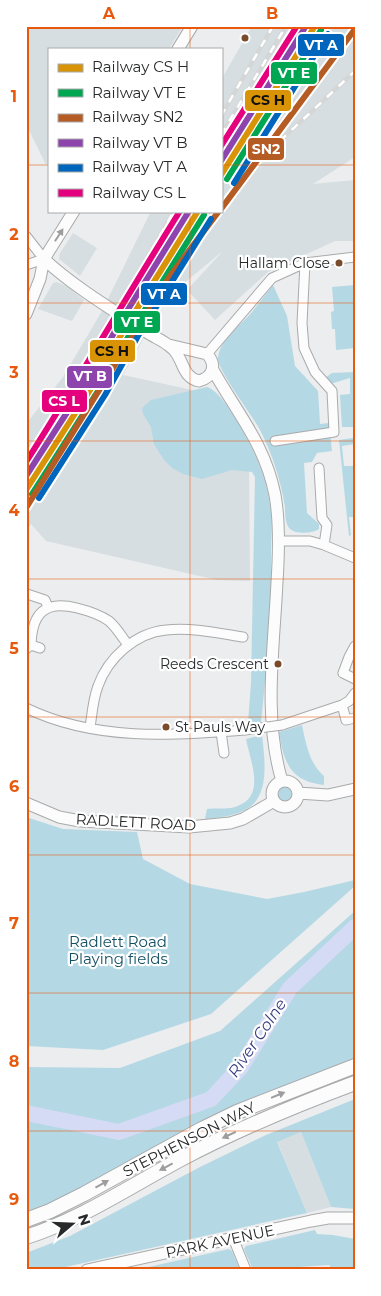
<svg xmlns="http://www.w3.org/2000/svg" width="381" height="1296" viewBox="0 0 381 1296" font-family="Montserrat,sans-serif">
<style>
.built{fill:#d7dee1}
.green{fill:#b5d8e5}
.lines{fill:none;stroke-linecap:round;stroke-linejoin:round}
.river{stroke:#d5dbf4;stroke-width:16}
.minor-casing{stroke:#a9aaab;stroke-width:11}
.tertiary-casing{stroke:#a9aaab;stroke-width:13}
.primary-casing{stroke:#a9aaab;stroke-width:16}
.minor{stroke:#fcfcfc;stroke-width:9}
.tertiary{stroke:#fcfcfc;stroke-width:11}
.primary{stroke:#fcfcfc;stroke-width:14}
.rail-casing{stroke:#d5d6d6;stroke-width:4.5}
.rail{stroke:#fff;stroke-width:2.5;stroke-dasharray:8;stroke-linecap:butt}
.minor-bridge-casing{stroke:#a9aaab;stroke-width:11;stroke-linecap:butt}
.minor-bridge{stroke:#fcfcfc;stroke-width:9}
.rail-1-casing{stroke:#fff;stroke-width:10}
.rail-2-casing{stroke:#fff;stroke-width:10}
.rail-3-casing{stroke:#fff;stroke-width:10}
.rail-4-casing{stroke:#fff;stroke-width:10}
.rail-5-casing{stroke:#fff;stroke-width:10}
.rail-6-casing{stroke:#fff;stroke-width:10}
.rail-1{stroke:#d89306;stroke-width:6}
.rail-2{stroke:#00a651;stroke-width:6}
.rail-3{stroke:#b55b24;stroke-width:6}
.rail-4{stroke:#8e44ad;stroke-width:6}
.rail-5{stroke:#0065bd;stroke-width:6}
.rail-6{stroke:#e5007d;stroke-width:6}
.oneway{fill:#9d9d9e}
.grid{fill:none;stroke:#e8590c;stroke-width:1;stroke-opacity:0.55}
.bus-dot{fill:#7a4b2a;stroke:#fff;stroke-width:2}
.labels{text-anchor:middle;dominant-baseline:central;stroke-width:4.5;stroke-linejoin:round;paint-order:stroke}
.bus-label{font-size:14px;fill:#28292a;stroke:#fff;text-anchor:end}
.street-label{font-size:15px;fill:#28292a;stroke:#fff}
.park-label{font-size:15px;fill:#134f62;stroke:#fff}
.water-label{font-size:16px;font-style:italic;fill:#373e81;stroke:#fff}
.line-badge{stroke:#fff;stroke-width:2}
.badge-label{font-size:14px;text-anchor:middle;font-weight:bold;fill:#fff}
.pale-badge-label{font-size:14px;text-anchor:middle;font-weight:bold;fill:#111}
.neatline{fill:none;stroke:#e8590c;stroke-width:2}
.grid-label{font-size:16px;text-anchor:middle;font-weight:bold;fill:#e8590c}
</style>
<rect width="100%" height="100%" fill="#ebedee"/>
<path class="built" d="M 26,26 L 183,26 L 169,49 L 49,49 L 49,162 L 46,165 L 26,124 Z
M 252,26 L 355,26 L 355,157 L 313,184 L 355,180 L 355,241 L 335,241 L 268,272 L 215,320 L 187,290 L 223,251 L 166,298 L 123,375 L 197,391 L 249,467 L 250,581 L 217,580 L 46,541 L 31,524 L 26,532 L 26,424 L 63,377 L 102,311 L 151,211 L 221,211 L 221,80 Z
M 73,233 L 97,248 L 80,276 L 59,259 L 60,253 Z
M 57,282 L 66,286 L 84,300 L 72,321 L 38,309 L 53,283 Z
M 301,1132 L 331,1207 L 307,1213 L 277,1141 Z"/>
<path class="green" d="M 273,285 L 287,316 L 295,366 L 318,391 L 320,424 L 329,423 L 332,451 L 317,453 L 312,462 L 304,463 L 307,513 L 319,524 L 319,529 C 313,533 297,535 290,529 C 285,524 285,513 285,507 C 281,481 272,453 260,430 C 253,416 217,370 218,358 C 220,339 241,325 252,312 C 259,303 266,294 273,285 Z
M 355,285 L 355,348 L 336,350 L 335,329 L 332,329 L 331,312 L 334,311 L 332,287 Z
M 355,372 L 355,444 L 342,446 L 344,466 L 355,466 L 355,517 L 349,517 L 351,535 L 349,536 L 339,440 L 353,438 L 353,427 L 342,427 L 340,395 L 350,394 L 350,378 L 330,384 L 325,378 L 332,373 Z
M 207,387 C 218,390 231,411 237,421 C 252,446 266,475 270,505 C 273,520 271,536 271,551 C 272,607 267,665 261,722 L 248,723 L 251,683 L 255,477 L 252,472 L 232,470 L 202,479 L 183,474 L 172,468 L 164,460 L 154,444 L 151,427 L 143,414 L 142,408 L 151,400 Z
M 302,725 C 306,744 309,763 324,776 L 324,785 C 290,781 284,763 279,732 Z
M 262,735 C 265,763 272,805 235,814 C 226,817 215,818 205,819 L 207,809 C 215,808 223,809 231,808 C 268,800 251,764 246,739 Z
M276 794a8 8 0 1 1 16 0a8 8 0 1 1-16 0Z
M 26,817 L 63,829 L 137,832 L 143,859 L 190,884 L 267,899 L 304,892 L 355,880 L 355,886 L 211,1014 L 103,1050 L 26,1046 Z
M 355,911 L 355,957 L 353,959 L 355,1059 C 308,1077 262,1093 217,1116 C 154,1147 93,1188 26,1212 L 26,1067 L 120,1068 L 220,1031 Z
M 355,1099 L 355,1209 L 331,1207 L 301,1132 L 277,1142 L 307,1213 L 52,1270 L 26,1270 L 26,1253 L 70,1236 L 200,1167 L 266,1135 Z
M 315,1230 L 317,1234 L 333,1235 L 355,1239 L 355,1270 L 332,1270 L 329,1265 L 253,1270 L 244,1249 L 246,1246 Z
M 229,1249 L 232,1251 L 240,1270 L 135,1270 Z"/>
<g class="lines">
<path class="river" d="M 26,1113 L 119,1132 L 211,1099 L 241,1067 L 290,988 L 355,927"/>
<g class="minor-casing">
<path id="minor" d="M 26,236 L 44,259 L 26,265
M 207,354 L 272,278 L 305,263 L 355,257
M 275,441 L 334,432 L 332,391 L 315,372 L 304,348 L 302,323 L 305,263
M 319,468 L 322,518 L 327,525 L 324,545
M 279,541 L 310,541 L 324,545 L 355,558
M 27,594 L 45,600 L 48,607
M 31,645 C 32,613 45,600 77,608 C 89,611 99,614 109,621 C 117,628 122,637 128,645
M 355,646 L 349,657 L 343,673 L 355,679
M 26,649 L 31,645 L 40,648
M 342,705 L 346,720 L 355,718
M 26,708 C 94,741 172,736 245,730
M 282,725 L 342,705 L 349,701 L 355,693
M 90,728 C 92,714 93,699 98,686 C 108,658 135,633 166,630 C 191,627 218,633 243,637
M 221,732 L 224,753
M 233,1238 L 246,1270"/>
</g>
<g class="tertiary-casing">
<path id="tertiary" d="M 178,49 L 192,26
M 44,259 C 74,287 113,310 148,333 C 154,337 162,340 168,345 C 185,356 180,377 199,381 C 213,377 217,365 207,354 L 169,345
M 26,314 L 40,279 L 44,259 L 74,211
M 213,370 C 237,413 265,444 275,495 C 280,523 279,552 277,582 C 274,647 263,718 282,781
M272 794a13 13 0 1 1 26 0a13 13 0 1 1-26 0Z
M 298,793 L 328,795 L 355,789
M 26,803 L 59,817 L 80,821 L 189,827 L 230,823 L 243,819 L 274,801
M 87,1270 L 311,1221 L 328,1218 L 355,1218"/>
</g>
<g class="primary-casing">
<path id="primary" d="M 26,1220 L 50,1211 L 84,1194 L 202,1129 L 237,1112 L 355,1066
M 26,1237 C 82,1219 132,1185 183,1158 C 238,1129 296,1105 355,1083"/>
</g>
<use href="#minor" class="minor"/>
<use href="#tertiary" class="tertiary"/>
<use href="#primary" class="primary"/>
<g class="rail-casing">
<path id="rail" d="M 221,116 L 273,26
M 221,135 L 286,26
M 237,188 L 266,154 L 355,71
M 61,400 L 87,363 L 174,211"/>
</g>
<use href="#rail" class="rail"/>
<g class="minor-bridge-casing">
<path id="minor-bridge" d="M 245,730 L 282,725"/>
</g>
<use href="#minor-bridge" class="minor-bridge"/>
<g class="rail-1-casing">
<path id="rail-1" d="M 221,175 L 315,26
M 26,490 L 92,387 L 125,328 L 198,211"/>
</g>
<g class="rail-2-casing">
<path id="rail-2" d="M 227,179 L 321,30
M 32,494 L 98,391 L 131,332 L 204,215"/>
</g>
<g class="rail-3-casing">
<path id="rail-3" d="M 221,209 L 355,29
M 26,508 L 170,276 L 219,211"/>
</g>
<g class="rail-4-casing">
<path id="rail-4" d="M 221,161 L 306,26
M 26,476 L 86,383 L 119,324 L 189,211"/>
</g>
<g class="rail-5-casing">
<path id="rail-5" d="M 234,183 L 328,34
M 39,498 L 105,395 L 138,336 L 211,219"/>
</g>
<g class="rail-6-casing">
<path id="rail-6" d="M 221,146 L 297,26
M 26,462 C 79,379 128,294 180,211"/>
</g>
<use href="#rail-1" class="rail-1"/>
<use href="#rail-2" class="rail-2"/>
<use href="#rail-3" class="rail-3"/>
<use href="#rail-4" class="rail-4"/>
<use href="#rail-5" class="rail-5"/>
<use href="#rail-6" class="rail-6"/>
</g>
<defs><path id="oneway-solid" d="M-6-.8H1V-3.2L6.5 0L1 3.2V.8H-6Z" transform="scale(1.25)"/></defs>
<g class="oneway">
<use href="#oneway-solid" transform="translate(59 235) rotate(-57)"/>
<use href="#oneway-solid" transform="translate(278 1095) rotate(-22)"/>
<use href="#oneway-solid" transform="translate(229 1135) rotate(155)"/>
<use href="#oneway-solid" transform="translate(166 1167) rotate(152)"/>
<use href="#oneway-solid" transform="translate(102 1184) rotate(-29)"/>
</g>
<path class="grid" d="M 190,26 L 190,49M 26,165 L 49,165M 221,165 L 355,165M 190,211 L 190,1270M 26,303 L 355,303M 26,441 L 355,441M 26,579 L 355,579M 26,717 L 355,717M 26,855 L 355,855M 26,993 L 355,993M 26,1131 L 355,1131"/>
<g class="bus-dot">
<circle cx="245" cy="38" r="4.5"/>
<circle cx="339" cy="263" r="4.5"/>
<circle cx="278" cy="664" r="4.5"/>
<circle cx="166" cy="727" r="4.5"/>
</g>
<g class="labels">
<g class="bus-label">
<text x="330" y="263">Hallam Close</text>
<text x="269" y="664">Reeds Crescent</text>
<text x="175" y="727" text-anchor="start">St Pauls Way</text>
</g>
<g class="street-label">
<text transform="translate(136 822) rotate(3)">RADLETT ROAD</text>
<text transform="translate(189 1139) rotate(-27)">STEPHENSON WAY</text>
<text transform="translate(220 1241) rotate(-12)">PARK AVENUE</text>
</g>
<g class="park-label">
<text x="118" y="941">Radlett Road<tspan x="118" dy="17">Playing fields</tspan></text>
</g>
<g class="water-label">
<text transform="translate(257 1038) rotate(-56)">River Colne</text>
</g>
</g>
<g class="line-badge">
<rect x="297" y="33" width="48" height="24" rx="5" fill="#0065bd"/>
<rect x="270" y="61" width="48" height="24" rx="5" fill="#00a651"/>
<rect x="244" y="89" width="48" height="23" rx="5" fill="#d89306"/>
<rect x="247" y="137" width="38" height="24" rx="5" fill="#b55b24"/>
<rect x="140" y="282" width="48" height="24" rx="5" fill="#0065bd"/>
<rect x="113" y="310" width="48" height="24" rx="5" fill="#00a651"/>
<rect x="89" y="339" width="47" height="24" rx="5" fill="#d89306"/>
<rect x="66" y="365" width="47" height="24" rx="5" fill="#8e44ad"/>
<rect x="41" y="389" width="47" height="24" rx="5" fill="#e5007d"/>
</g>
<g class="badge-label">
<text x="321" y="50">VT A</text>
<text x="294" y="78">VT E</text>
<text x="266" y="154">SN2</text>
<text x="164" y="299">VT A</text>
<text x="137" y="327">VT E</text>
<text x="90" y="381">VT B</text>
<text x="64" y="406">CS L</text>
</g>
<g class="pale-badge-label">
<text x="268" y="105">CS H</text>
<text x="112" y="356">CS H</text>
</g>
<rect width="381" height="1296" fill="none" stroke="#ffffff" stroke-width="55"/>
<rect x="48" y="48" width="175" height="165" fill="#ffffff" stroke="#a9a9aa"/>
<rect x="58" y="64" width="25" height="8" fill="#d89306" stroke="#a9a9aa"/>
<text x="92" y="72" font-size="15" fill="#28292a">Railway CS H</text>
<rect x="58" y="89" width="25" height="8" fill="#00a651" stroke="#a9a9aa"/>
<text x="92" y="98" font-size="15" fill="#28292a">Railway VT E</text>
<rect x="58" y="114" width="25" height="8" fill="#b55b24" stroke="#a9a9aa"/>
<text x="92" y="122" font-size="15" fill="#28292a">Railway SN2</text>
<rect x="58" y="139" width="25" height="8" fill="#8e44ad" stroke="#a9a9aa"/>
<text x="92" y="148" font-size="15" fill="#28292a">Railway VT B</text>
<rect x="58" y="164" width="25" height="8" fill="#0065bd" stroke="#a9a9aa"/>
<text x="92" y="172" font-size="15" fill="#28292a">Railway VT A</text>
<rect x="58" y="189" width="25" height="8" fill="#e5007d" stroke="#a9a9aa"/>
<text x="92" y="198" font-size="15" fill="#28292a">Railway CS L</text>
<g transform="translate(72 1224) rotate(71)" stroke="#ffffff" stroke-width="4" paint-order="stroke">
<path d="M0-4L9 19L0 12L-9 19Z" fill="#28292a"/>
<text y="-8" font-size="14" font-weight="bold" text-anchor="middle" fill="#28292a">N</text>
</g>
<rect x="28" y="28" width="326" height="1240" class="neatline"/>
<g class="grid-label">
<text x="109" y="19">A</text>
<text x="272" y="19">B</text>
<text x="14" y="102">1</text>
<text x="14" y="240">2</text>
<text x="14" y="378">3</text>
<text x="14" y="516">4</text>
<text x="14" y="654">5</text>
<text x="14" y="792">6</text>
<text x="14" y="929">7</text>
<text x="14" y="1067">8</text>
<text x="14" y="1205">9</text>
</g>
</svg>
